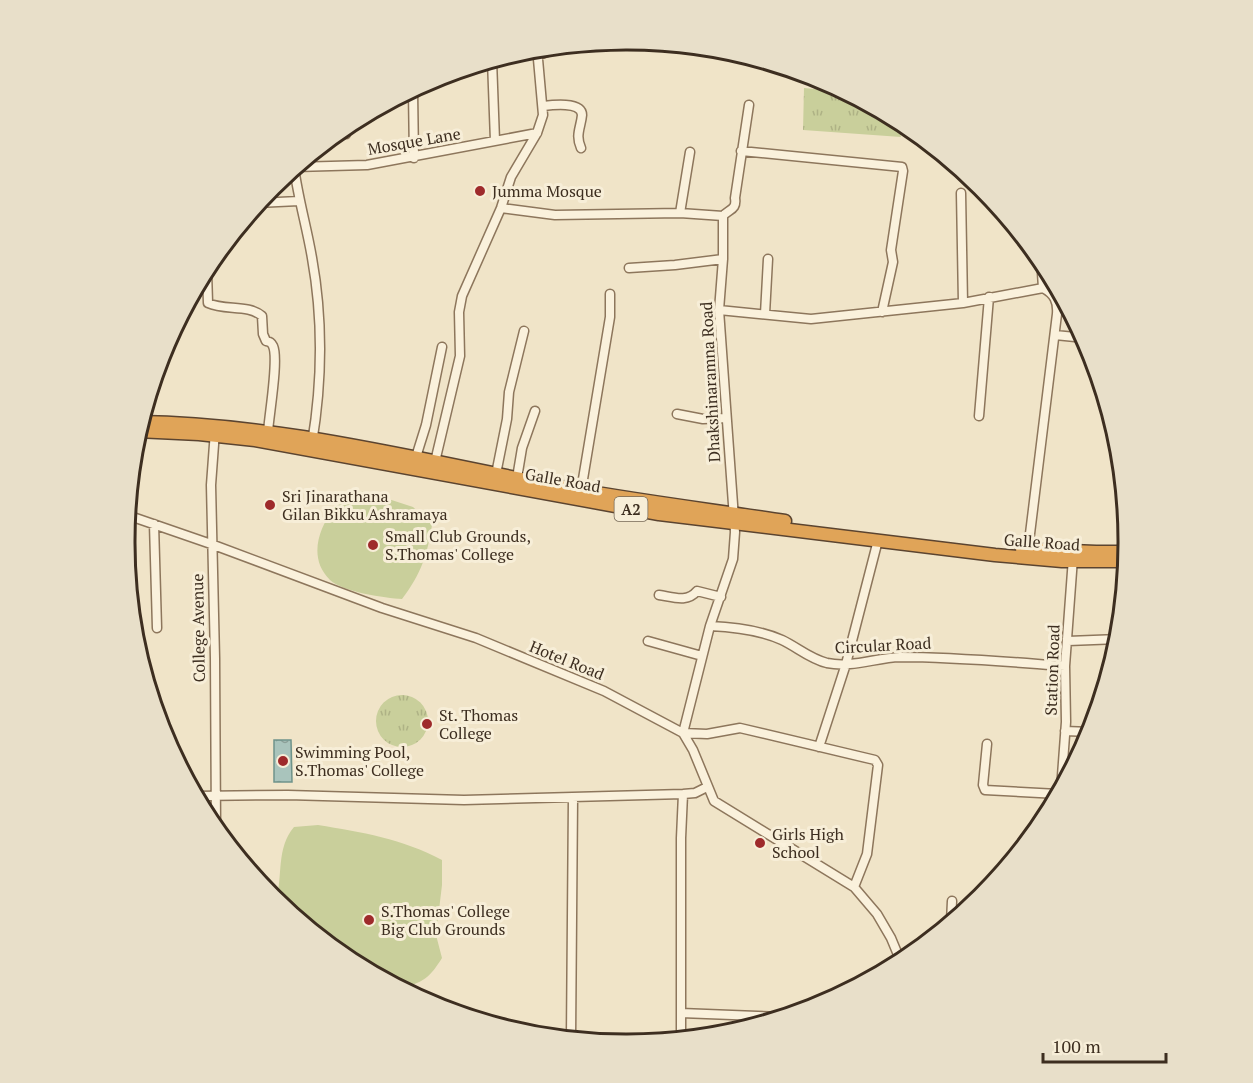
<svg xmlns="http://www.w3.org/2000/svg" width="1253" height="1083" viewBox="0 0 1253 1083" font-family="'PT Serif',serif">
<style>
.grass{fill:url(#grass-tufts)}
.garden{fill:#c9cf9b}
.water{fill:url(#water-ripples);stroke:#6f938a;stroke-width:1.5}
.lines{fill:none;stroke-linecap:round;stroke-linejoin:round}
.minor-casing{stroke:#8d765c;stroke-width:11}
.highway-casing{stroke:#5b4430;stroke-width:15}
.minor{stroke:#faf1dc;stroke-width:8}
.highway{stroke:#e0a458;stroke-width:12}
.rail-casing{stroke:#3d2e20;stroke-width:4.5}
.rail{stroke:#f7eed8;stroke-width:2;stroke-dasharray:7;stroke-linecap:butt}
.poi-dot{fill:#9e2a2b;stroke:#f7eed8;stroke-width:2}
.labels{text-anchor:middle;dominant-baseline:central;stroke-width:6;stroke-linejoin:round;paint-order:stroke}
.shield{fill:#f7eed8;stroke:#756857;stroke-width:1.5}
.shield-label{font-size:15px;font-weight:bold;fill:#3d2e20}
.street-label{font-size:16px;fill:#3d2e20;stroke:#f7eed8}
.poi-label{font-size:16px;fill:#3d2e20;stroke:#f7eed8;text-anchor:start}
.rim{fill:none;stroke:#3d2e20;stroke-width:3}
</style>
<defs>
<pattern id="grass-tufts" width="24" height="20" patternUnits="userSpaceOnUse" patternTransform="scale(1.5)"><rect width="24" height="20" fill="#c9cf9b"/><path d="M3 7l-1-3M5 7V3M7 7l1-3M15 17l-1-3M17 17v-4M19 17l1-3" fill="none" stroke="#aeb285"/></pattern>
<pattern id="water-ripples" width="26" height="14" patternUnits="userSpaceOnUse" patternTransform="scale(1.5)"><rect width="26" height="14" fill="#a9c4bc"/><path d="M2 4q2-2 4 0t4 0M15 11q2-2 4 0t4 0" fill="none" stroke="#8ba098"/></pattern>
</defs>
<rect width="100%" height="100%" fill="#f0e4c8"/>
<path class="grass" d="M 804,88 L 846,92 L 894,117 L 899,126 L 901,137 L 803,130 Z
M376 721a26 26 0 1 1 52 0a26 26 0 1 1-52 0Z"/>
<path class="garden" d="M 350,491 L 367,492 L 413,507 L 432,525 C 427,556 421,574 402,599 C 385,598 343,592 330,580 C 302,553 326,511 350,491 Z
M 318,825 C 361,832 403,839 442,860 L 442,885 L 436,935 L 442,958 C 430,977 423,984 400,987 L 347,959 L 276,901 C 283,876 276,848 294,827 Z"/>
<path class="water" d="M 274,740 L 291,740 L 292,782 L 274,782 Z"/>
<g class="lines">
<g class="minor-casing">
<path id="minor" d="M 539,55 L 565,45
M 492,60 L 495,141
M 413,91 L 414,158
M 543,106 C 551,105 582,101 582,115 C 581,127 575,135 581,148
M 335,134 L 346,134
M 741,151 L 902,167 L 903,171 L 891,250 L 893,262 L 882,312
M 294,167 C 298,198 307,228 312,258 C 323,319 322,383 312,443
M 295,167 L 367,165 L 537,133
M 961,193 L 963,303
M 257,203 L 299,201
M 501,208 L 555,215 L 680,213 L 723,216
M 680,213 L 690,152
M 629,268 L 675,265 L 723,259
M 207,271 L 208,303 C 225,311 248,304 262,316 L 263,334 L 266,341 C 270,342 271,342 273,346 C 279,359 269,415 268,432
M 719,310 L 811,319 L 963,303 L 1043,288
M 765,314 L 768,259
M 1055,335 L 1085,338
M 677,414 L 703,419 L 726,418
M 979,416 L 989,297
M 215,431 L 211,485 L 215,658 L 216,829
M 416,457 L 426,425 L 442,347
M 434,466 L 460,356 L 459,312 L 462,296 L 501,208 L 511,177 L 537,133 L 543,115 L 537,48
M 496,474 L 507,419 L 509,392 L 524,331
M 517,478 L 522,448 L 535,411
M 581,491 L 610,317 L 610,294
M 127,515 L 211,544 L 382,608 L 476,638 L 604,691 L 683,733 L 693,750 L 714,801 L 854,887 L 877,914 L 891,938 L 901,962
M 154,524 L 157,628
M 1028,550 L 1057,314 C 1058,301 1054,294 1043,288 L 1041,258
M 659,595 C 673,597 687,603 697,591 L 721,597
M 710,626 C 733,627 760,630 782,640 C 797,647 810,659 827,663 C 852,668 875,658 900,657 C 955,657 1010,662 1065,666
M 648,641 L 702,656
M 1068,641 L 1119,639
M 1065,731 L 1091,732
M 683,733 L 710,626 L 733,559 L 735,532 L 719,310 L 723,259 L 723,216 C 729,209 737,210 735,198 L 749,105
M 683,733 L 707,734 L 740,728 L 875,760 L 878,765 L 867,854 L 854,887
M 987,744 L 983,785 L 985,790 L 1058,794
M 819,747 L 846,664 L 877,544
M 1061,789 L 1066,722 L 1065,666 L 1073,558
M 196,796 L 288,795 L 464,800 L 683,794 L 695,793 L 707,787
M 951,922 L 952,901
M 681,1013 L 783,1017
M 571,1038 L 573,798
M 681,1039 L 681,838 L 683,794"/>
</g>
<g class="highway-casing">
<path id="highway" d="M 140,422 C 279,424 416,459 552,485 C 629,500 707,509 785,521
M 137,431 L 199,434 L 255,440 L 659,514 L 995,555 L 1062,561 L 1127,561
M 1022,549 L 1096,552 L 1128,552"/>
</g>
<use href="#minor" class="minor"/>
<use href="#highway" class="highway"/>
<g class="rail-casing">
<path id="rail" d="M 433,1005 L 485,1019 L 526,1034"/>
</g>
<use href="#rail" class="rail"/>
</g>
<g class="poi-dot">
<circle cx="480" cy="191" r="6"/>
<circle cx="270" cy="505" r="6"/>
<circle cx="373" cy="545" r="6"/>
<circle cx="427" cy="724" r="6"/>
<circle cx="283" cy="761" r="6"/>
<circle cx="760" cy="843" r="6"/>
<circle cx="369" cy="920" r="6"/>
</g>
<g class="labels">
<rect class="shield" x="614.5" y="497" width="33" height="24" rx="4.5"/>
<g class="shield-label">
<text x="631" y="509">A2</text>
</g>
<g class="street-label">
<text transform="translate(414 141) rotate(-10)">Mosque Lane</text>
<text transform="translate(710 382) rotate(-93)">Dhakshinaramna Road</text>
<text transform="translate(563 480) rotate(10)">Galle Road</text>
<text transform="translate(1042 542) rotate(4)">Galle Road</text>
<text transform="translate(198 628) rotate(-91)">College Avenue</text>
<text transform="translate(883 645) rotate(-3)">Circular Road</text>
<text transform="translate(567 660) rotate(22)">Hotel Road</text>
<text transform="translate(1052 670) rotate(-88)">Station Road</text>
</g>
<g class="poi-label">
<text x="492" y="191">Jumma Mosque</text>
<text x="282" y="496">Sri Jinarathana<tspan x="282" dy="18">Gilan Bikku Ashramaya</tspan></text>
<text x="385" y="536">Small Club Grounds,<tspan x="385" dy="18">S.Thomas' College</tspan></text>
<text x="439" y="715">St. Thomas<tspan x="439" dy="18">College</tspan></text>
<text x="295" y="752">Swimming Pool,<tspan x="295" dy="18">S.Thomas' College</tspan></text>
<text x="772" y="834">Girls High<tspan x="772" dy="18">School</tspan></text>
<text x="381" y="911">S.Thomas' College<tspan x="381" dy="18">Big Club Grounds</tspan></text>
</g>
</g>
<path d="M0 0H1253V1083H0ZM626 50H627A491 491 0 0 1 1118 541V543A491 491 0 0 1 627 1034H626A491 491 0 0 1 135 543V541A491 491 0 0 1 626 50Z" fill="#e8dfc9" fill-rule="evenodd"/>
<path class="rim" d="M626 50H627A491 491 0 0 1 1118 541V543A491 491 0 0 1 627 1034H626A491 491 0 0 1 135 543V541A491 491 0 0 1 626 50Z"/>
<path d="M1043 1053v9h123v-9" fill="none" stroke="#3d2e20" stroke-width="3"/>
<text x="1052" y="1053" font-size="18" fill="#3d2e20" stroke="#f7eed8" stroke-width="4.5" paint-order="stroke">100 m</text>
</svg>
